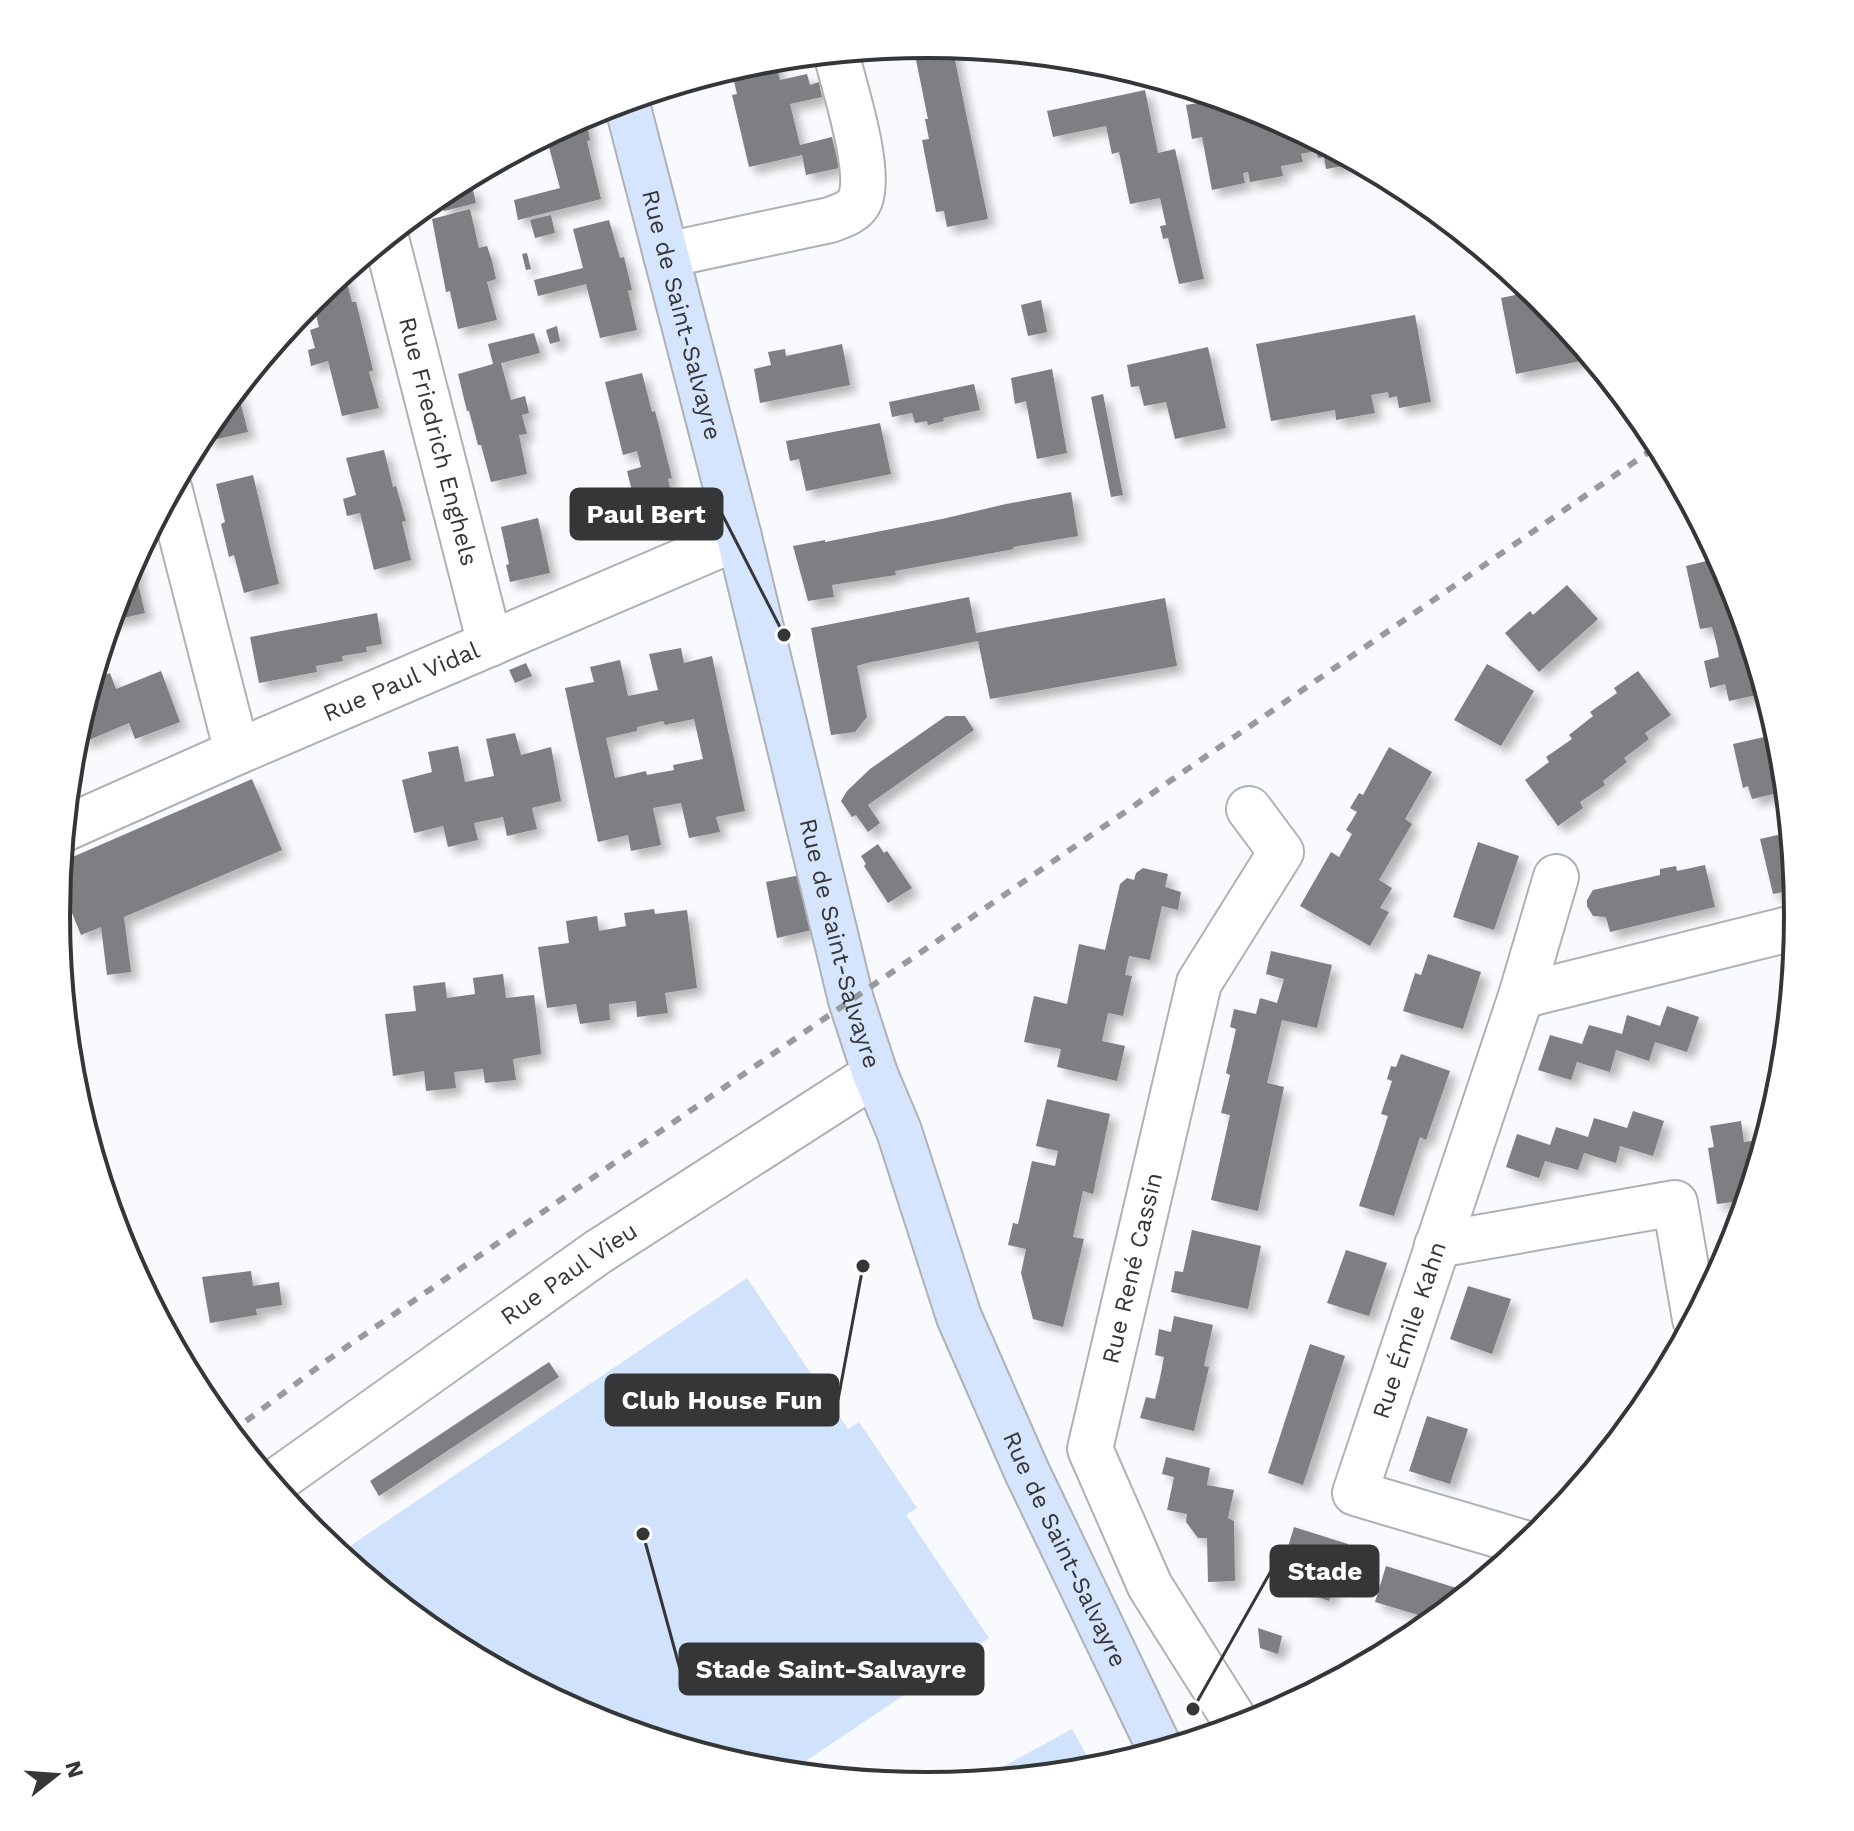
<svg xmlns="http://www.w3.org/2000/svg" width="1854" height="1831" viewBox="0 0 1854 1831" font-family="'Work Sans',sans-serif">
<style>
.garden{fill:#d1e2fd}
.building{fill:#7d7f82;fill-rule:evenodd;filter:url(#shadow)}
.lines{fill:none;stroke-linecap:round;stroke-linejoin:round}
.street-casing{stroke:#afb1b5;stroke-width:48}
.secondary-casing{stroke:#afb1b5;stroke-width:48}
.street{stroke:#fff;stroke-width:44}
.secondary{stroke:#d6e5fe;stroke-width:44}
.rail{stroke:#989a9c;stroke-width:6;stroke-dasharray:10 10;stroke-linecap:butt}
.labels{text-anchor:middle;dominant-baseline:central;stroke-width:6;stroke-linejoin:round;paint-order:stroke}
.street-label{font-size:24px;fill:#353637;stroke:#fff}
.rim{fill:none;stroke:#353637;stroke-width:4}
.leader{fill:none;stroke:#353637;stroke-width:3}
.callout-dot{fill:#353637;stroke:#fff;stroke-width:3}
.callout{fill:#353637;stroke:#353637;stroke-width:3}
.callout-label{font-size:26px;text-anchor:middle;font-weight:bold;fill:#fff}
</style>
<defs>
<filter id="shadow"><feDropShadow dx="7" dy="7" stdDeviation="4" flood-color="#0004"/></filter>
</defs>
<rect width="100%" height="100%" fill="#f8fafd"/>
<path class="garden" d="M 747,1278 L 848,1429 L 859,1422 L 917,1508 L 906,1515 L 989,1638 L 788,1773 L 757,1770 L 593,1720 L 442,1640 L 338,1554 Z
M 1072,1729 L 1095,1770 L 975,1782 Z"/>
<path class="building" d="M 927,44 L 952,46 L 988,219 L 947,227 L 944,211 L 936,212 L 922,140 L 929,139 L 925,119 L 928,119 L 913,45 Z
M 775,59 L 780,80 L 807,74 L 810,85 L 819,82 L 822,97 L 790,104 L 800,145 L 832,137 L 839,168 L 806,175 L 802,155 L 749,167 L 732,95 L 737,94 L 731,69 L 757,61 Z
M 1145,90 L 1158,153 L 1175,149 L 1204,279 L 1179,284 L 1168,238 L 1163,239 L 1160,226 L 1166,225 L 1160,198 L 1130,204 L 1119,152 L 1112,154 L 1106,126 L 1053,137 L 1047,111 Z
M 1222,99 L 1261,111 L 1359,163 L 1326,169 L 1324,157 L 1318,158 L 1316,151 L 1301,154 L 1303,162 L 1281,166 L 1283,176 L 1250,182 L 1248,172 L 1243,173 L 1245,183 L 1212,190 L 1202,137 L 1192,139 L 1186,105 Z
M 585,115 L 590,140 L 587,141 L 601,199 L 518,220 L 514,200 L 560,188 L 546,136 Z
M 472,186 L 476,203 L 444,211 L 440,194 Z
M 470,209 L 479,248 L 487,246 L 492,261 L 496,279 L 487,282 L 497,320 L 458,329 L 450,291 L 446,292 L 432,219 Z
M 551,215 L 555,233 L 535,238 L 530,220 Z
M 609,220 L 620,258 L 624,257 L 632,290 L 628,291 L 637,330 L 600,338 L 586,284 L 538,296 L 534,280 L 583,268 L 573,229 Z
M 527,253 L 531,269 L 526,270 L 522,254 Z
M 344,272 L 352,302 L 356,302 L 373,370 L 369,372 L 379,408 L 342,416 L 328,361 L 311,366 L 308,350 L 315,348 L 310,330 L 319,327 L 312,298 Z
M 1534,291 L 1544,300 L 1588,354 L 1580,355 L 1581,361 L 1516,374 L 1501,298 Z
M 1041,300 L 1047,332 L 1028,336 L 1021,305 Z
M 1415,315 L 1431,402 L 1399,408 L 1397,396 L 1389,398 L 1388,392 L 1371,395 L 1375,413 L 1336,420 L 1335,410 L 1271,421 L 1256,344 Z
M 557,326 L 560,341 L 550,344 L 546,330 Z
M 534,333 L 540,353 L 501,363 L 511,400 L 525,396 L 529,413 L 522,415 L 527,434 L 519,435 L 527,474 L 491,482 L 481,445 L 478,445 L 469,411 L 467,411 L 458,374 L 493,364 L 488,344 Z
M 842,344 L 850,385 L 760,403 L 754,369 L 771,365 L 768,352 L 785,349 L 786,356 Z
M 1208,347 L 1226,428 L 1175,439 L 1166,402 L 1144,406 L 1139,386 L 1131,387 L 1127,365 Z
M 1052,369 L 1067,453 L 1037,459 L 1026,401 L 1015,404 L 1011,378 Z
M 642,373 L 652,412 L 655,411 L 672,478 L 668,479 L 677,517 L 641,527 L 627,471 L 641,467 L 637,451 L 623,455 L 605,382 Z
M 974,384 L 980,410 L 943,418 L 944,421 L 928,425 L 927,421 L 915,423 L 912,413 L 892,417 L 889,402 Z
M 237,389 L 248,432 L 209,441 L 206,427 Z
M 1103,394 L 1123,495 L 1111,497 L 1091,397 Z
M 880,423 L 891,474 L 806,491 L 799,459 L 790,461 L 786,441 Z
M 384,450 L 393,487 L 396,486 L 406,521 L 402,522 L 411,560 L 374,570 L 360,513 L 347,516 L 343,499 L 356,495 L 346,458 Z
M 253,475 L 279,584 L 244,593 L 234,555 L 229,557 L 225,540 L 221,524 L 225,522 L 216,484 Z
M 1071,492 L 1078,536 L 1013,547 L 1014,549 L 895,571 L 896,575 L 832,585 L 834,597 L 808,601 L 793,546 L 825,540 L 825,542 L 942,519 L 1006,504 Z
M 538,518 L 550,573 L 510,582 L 506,565 L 509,564 L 501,527 Z
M 135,558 L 139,574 L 136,575 L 145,613 L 110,621 L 122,582 Z
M 1719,558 L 1732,582 L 1766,693 L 1729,701 L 1725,684 L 1710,688 L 1704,661 L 1719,657 L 1717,646 L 1712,627 L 1700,629 L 1686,566 Z
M 1567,585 L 1598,619 L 1539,672 L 1505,633 L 1530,611 L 1533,615 Z
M 969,597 L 976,633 L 1165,598 L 1177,666 L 990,699 L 978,641 L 867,663 L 857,666 L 867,717 L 855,732 L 831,735 L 811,628 Z
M 377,613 L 382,644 L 366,647 L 367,652 L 342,656 L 343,661 L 316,666 L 317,672 L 259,683 L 250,637 Z
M 681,648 L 684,663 L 712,656 L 745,811 L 716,817 L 720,832 L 689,838 L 681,803 L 653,808 L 661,845 L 631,851 L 628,835 L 598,842 L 565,688 L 594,682 L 590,667 L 620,660 L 628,696 L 658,690 L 649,654 ZM 694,719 L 703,759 L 673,765 L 674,770 L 647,775 L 646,771 L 615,778 L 606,738 L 637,731 L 637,727 L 663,721 L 665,725 Z
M 526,663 L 532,676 L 515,683 L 509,670 Z
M 1487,664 L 1534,691 L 1501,746 L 1454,720 Z
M 161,671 L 180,722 L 135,739 L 129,723 L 84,742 L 78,727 L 92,680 L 110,673 L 116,689 Z
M 1638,671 L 1671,715 L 1645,733 L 1649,739 L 1624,758 L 1627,762 L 1603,781 L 1605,785 L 1580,802 L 1583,808 L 1558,826 L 1525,780 L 1549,762 L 1546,757 L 1572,739 L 1569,735 L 1593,716 L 1590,712 L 1617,693 L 1614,688 Z
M 946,716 L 965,716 L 974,730 L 868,805 L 880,823 L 868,832 L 856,815 L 852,817 L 841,801 L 847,791 L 870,769 Z
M 515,733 L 521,755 L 551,747 L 561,801 L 532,808 L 537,829 L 507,836 L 503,817 L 474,823 L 478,840 L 448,847 L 443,826 L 414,833 L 402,780 L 432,772 L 428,752 L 458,746 L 465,782 L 494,776 L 486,739 Z
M 1778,734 L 1782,746 L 1786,791 L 1752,799 L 1748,786 L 1743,788 L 1733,744 Z
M 1389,747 L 1432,772 L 1405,819 L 1412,824 L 1379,880 L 1392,888 L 1380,908 L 1389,912 L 1370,946 L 1300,906 L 1331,852 L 1339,857 L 1352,834 L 1346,830 L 1357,812 L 1350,808 L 1359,793 L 1363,795 Z
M 252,779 L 282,850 L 124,917 L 131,972 L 107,975 L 101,927 L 81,935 L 59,881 L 61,862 Z
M 1790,832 L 1796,889 L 1773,894 L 1760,839 Z
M 1478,842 L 1519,856 L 1494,930 L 1453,917 Z
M 878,844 L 884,853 L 887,851 L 912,888 L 888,903 L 864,866 L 866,864 L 861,856 Z
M 1705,865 L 1715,907 L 1610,932 L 1606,917 L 1593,916 L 1587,906 L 1587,900 L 1593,890 L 1660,875 L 1660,869 L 1676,866 L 1677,871 Z
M 1143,868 L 1168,874 L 1165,887 L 1181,892 L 1178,910 L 1162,906 L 1150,960 L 1129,956 L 1125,975 L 1132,976 L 1123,1016 L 1108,1013 L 1102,1041 L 1125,1046 L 1117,1081 L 1057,1067 L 1061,1049 L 1024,1042 L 1034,996 L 1067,1004 L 1079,944 L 1105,950 L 1120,884 L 1127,878 L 1134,880 L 1136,873 Z
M 800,875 L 812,930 L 777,938 L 766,882 Z
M 654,909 L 655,914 L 687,910 L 697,988 L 665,993 L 668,1013 L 637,1017 L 636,1001 L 609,1004 L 610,1020 L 580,1024 L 576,1004 L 547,1008 L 538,947 L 569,943 L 566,921 L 597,916 L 599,931 L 626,926 L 624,913 Z
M 1271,951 L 1332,965 L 1317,1028 L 1282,1020 L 1267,1083 L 1284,1087 L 1258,1211 L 1211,1200 L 1230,1115 L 1221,1113 L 1230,1075 L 1226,1073 L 1236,1029 L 1230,1027 L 1234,1009 L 1256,1014 L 1260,998 L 1277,1003 L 1284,979 L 1266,974 Z
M 1428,954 L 1481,972 L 1463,1029 L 1403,1011 L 1415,973 L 1421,975 Z
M 503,974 L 506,998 L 534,995 L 540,1042 L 541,1054 L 513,1059 L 516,1080 L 485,1083 L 483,1069 L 454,1072 L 456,1088 L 426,1091 L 424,1071 L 393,1076 L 385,1014 L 416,1011 L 413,986 L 445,982 L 447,998 L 475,994 L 473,978 Z
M 1667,1006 L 1699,1017 L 1687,1052 L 1655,1042 L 1649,1061 L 1616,1050 L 1610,1072 L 1577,1062 L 1571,1080 L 1538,1070 L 1550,1035 L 1582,1044 L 1589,1025 L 1622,1034 L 1627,1015 L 1660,1026 Z
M 1401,1054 L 1450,1071 L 1426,1140 L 1420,1137 L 1394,1216 L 1359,1206 L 1388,1116 L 1381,1114 L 1392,1081 L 1387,1079 L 1391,1066 L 1396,1067 Z
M 1047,1099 L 1110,1114 L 1093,1194 L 1083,1191 L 1073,1237 L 1084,1239 L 1063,1327 L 1033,1319 L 1021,1273 L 1026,1249 L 1008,1245 L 1013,1223 L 1018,1224 L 1032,1161 L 1055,1166 L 1058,1151 L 1036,1146 Z
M 1633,1111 L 1664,1121 L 1653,1156 L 1620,1146 L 1616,1163 L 1584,1153 L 1578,1170 L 1545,1161 L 1539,1178 L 1506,1167 L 1517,1134 L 1550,1145 L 1556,1127 L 1588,1137 L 1594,1118 L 1627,1128 Z
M 1741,1121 L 1744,1142 L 1752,1141 L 1757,1168 L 1747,1200 L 1717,1204 L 1708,1148 L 1714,1147 L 1710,1126 Z
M 1192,1230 L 1261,1246 L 1248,1309 L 1171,1292 L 1175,1271 L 1183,1272 Z
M 1346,1250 L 1387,1263 L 1369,1316 L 1327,1303 Z
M 251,1271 L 253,1286 L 279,1282 L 282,1305 L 256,1309 L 257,1315 L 210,1323 L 202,1277 Z
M 1468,1286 L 1511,1299 L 1492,1354 L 1450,1339 Z
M 1174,1316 L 1213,1325 L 1204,1366 L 1209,1367 L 1194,1431 L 1140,1418 L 1146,1397 L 1155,1399 L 1160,1378 L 1164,1357 L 1155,1355 L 1159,1329 L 1171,1332 Z
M 1310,1344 L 1345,1356 L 1303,1485 L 1268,1473 Z
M 549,1362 L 559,1377 L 379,1496 L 370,1481 Z
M 1427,1416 L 1468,1429 L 1450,1484 L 1409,1471 Z
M 1166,1457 L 1210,1468 L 1207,1485 L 1234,1490 L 1228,1518 L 1234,1521 L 1235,1581 L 1208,1582 L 1207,1538 L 1198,1538 L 1186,1522 L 1187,1514 L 1167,1510 L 1174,1477 L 1162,1474 Z
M 1294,1527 L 1348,1544 L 1329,1601 L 1306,1593 L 1311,1579 L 1281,1570 Z
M 1386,1566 L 1450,1586 L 1470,1592 L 1435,1620 L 1375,1602 Z
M 1258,1628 L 1282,1636 L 1278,1654 L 1260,1648 Z"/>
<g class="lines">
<g class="street-casing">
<g id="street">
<path id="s1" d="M 386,238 L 490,644"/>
<path d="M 666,255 L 830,220 C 841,216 855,212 860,200 C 872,170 844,86 836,53"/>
<path d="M 170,491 L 237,752"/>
<path id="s2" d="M 64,829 L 237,752 L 739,537"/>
<path d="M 1521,996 L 1797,927"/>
<path d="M 1437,1245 L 1675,1203 L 1695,1319"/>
<path id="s3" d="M 272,1484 L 598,1252 L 875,1074"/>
<path id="s4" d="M 1528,1544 L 1355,1493 L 1521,996 L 1556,877"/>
<path id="s5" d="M 1239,1727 L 1150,1586 L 1090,1449 L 1199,983 L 1281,852 L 1249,809"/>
</g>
</g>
<g class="secondary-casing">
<g id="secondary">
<path id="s6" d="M 626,100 L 739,537 L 851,1000 L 875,1074 L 899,1131 L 959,1317 L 1027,1472 L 1161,1751"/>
</g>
</g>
<use href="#street" class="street"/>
<use href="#secondary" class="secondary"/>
<path class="rail" d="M 230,1433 L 329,1359 L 1659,445"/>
</g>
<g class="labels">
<g class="street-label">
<text stroke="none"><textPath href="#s6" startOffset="222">Rue de Saint-Salvayre</textPath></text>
<text stroke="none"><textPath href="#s1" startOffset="210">Rue Friedrich Enghels</textPath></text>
<text stroke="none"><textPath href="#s2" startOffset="368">Rue Paul Vidal</textPath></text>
<text stroke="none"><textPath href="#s6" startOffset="870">Rue de Saint-Salvayre</textPath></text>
<text stroke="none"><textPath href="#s5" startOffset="502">Rue René Cassin</textPath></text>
<text stroke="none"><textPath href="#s3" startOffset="364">Rue Paul Vieu</textPath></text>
<text stroke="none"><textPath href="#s4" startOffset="352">Rue Émile Kahn</textPath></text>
<text stroke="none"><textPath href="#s6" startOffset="1518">Rue de Saint-Salvayre</textPath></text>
</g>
</g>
<path d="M0 0H1854V1831H0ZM70 915a857 857 0 1 1 1714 0a857 857 0 1 1-1714 0Z" fill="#fff" fill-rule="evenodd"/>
<path class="rim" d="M70 915a857 857 0 1 1 1714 0a857 857 0 1 1-1714 0Z"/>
<path class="leader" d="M784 635L722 514M863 1266L838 1400M1193 1709L1271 1571M643 1534L680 1669"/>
<g class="callout-dot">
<circle cx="784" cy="635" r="8"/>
<circle cx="863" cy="1266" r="8"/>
<circle cx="1193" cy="1709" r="8"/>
<circle cx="643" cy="1534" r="8"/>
</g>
<g class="callout">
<rect x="571" y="489" width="151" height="50" rx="8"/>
<rect x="606" y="1375" width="232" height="50" rx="8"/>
<rect x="1271" y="1546" width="107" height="50" rx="8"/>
<rect x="680" y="1644" width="303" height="50" rx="8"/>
</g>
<g class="callout-label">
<text x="646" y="523">Paul Bert</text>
<text x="722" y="1409">Club House Fun</text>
<text x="1325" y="1580">Stade</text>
<text x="831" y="1678">Stade Saint-Salvayre</text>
</g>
<g transform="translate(56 1775) rotate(73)" stroke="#ffffff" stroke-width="6" paint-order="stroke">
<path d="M0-6L14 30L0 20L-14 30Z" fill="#353637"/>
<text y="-12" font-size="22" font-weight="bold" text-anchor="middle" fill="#353637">N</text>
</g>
</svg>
